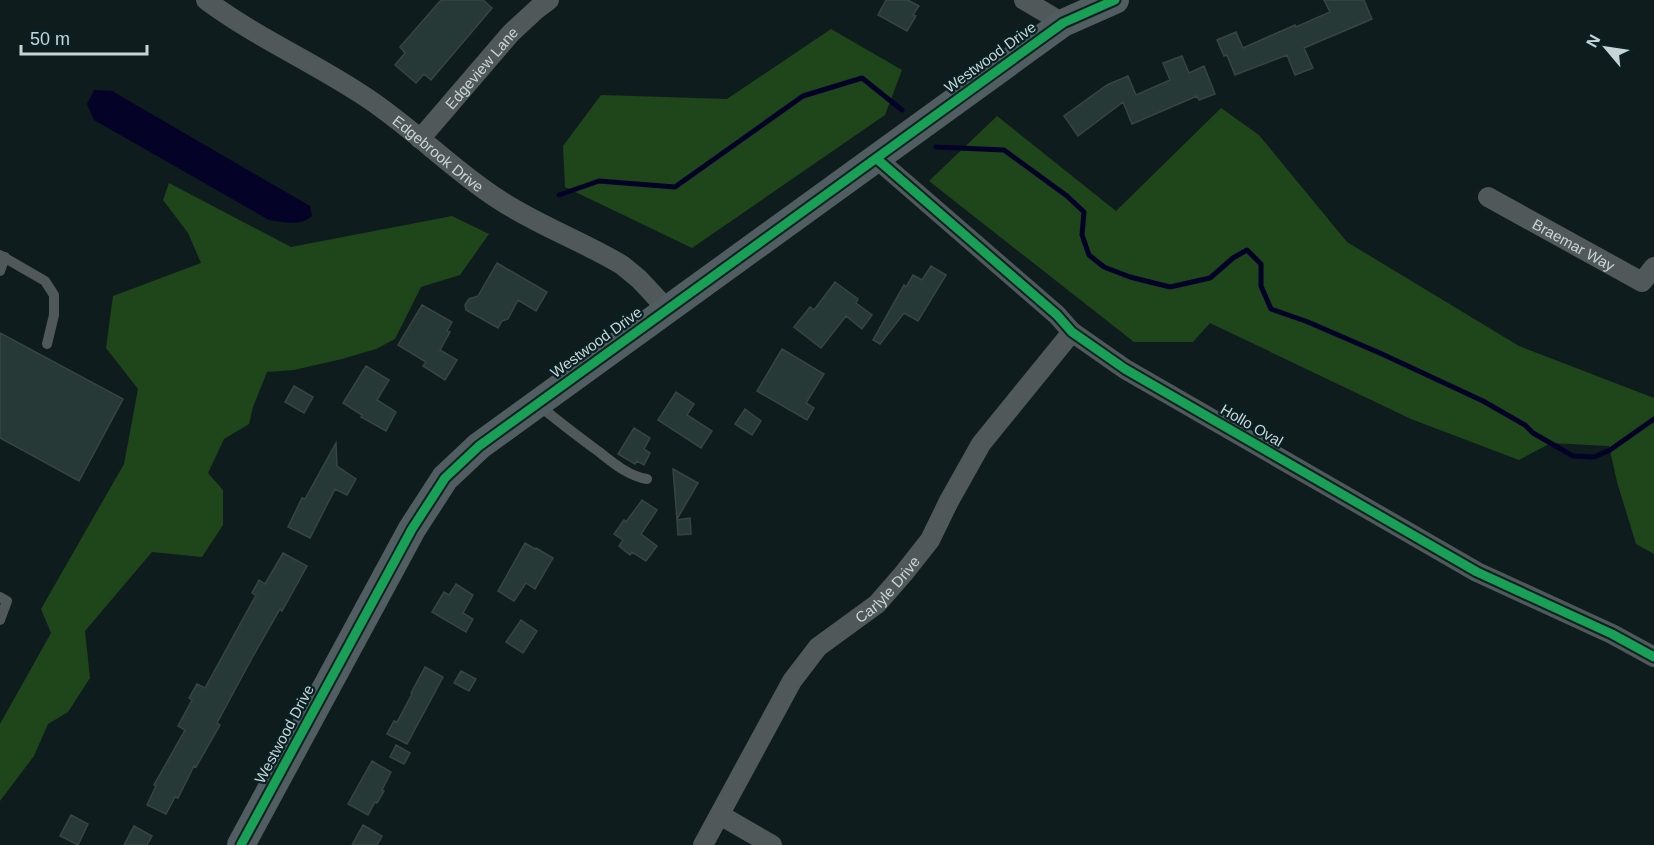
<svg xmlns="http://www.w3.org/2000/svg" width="1654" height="845" viewBox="0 0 1654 845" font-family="Arial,sans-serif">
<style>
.forest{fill:#1f451a}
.water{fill:#040327}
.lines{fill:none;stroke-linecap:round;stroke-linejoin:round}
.stream{stroke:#040327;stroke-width:5}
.building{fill:#263936;stroke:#394442;stroke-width:1.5}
.lane{stroke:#505859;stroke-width:10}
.street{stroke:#505859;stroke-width:20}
.secondary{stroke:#515d60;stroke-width:28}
.cycleway-casing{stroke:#092123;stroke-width:13}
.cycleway{stroke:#1a9f57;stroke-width:9}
.labels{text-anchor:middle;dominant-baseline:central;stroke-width:4.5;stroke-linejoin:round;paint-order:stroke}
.street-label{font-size:15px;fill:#c8d5d7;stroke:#092123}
</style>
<rect width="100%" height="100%" fill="#0f1c1d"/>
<path class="forest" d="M 831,29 L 902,70 L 885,115 L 692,248 L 565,187 L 563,146 L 601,95 L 727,99 Z
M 1221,108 L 1259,135 L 1347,242 L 1519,346 L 1654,398 L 1654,554 L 1636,544 L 1617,482 L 1609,446 L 1551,443 L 1519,460 L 1411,419 L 1210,323 L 1193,342 L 1134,342 L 929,181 L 997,116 L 1116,211 Z
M 169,183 L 291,247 L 452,216 L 489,234 L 460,275 L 421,287 L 395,339 L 376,349 L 342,359 L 294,370 L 267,372 L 253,407 L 249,424 L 224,439 L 208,473 L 223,490 L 223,525 L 202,557 L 152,552 L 85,631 L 90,678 L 68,712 L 48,724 L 34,756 L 0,801 L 0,724 L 51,633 L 41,609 L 124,464 L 138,389 L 106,348 L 113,296 L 201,263 L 188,233 L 163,200 Z"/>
<path class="water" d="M 94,90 L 112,91 L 310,206 L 312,216 C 300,227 284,222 269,220 L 94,120 L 87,104 Z"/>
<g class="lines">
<path class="stream" d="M 936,147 L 1004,150 L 1067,196 L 1084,212 L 1082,235 L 1089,255 L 1104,267 L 1130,277 L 1170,287 L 1210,278 L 1233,258 L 1247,250 L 1261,264 L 1261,286 L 1271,309 L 1308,322 L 1382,354 L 1483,401 L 1525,425 L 1533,433 L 1573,456 L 1594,457 L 1610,450 L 1654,419
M 559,195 L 599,181 L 675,187 L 803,96 L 862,78 L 902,110"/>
</g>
<path class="building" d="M 441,0 L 483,0 L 492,8 L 431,80 L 424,74 L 416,83 L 395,65 L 405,53 L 400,47 Z
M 886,0 L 908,0 L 919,6 L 913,15 L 916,16 L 907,31 L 878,15 Z
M 1324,0 L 1364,0 L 1372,19 L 1304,48 L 1313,68 L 1295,75 L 1287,55 L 1235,75 L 1227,55 L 1224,56 L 1217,40 L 1236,32 L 1243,48 L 1295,25 L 1296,27 L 1330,12 Z
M 1182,56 L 1189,73 L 1204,66 L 1215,94 L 1199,100 L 1197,96 L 1132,124 L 1123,102 L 1078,136 L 1064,116 L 1107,85 L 1128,76 L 1136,95 L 1170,80 L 1163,63 Z
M 497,263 L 547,292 L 536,311 L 518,300 L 508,319 L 502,321 L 498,328 L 466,310 L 465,305 L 469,299 L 478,296 Z
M 931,266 L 946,275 L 918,321 L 904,313 L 880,344 L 873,340 L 904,285 L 906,287 L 913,275 L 922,280 Z
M 835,282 L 858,299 L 856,303 L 872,315 L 862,329 L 846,316 L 821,348 L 794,327 L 810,307 L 814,310 Z
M 422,305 L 452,322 L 447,331 L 450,332 L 440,350 L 457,360 L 445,380 L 423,366 L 426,362 L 398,345 Z
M 0,333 L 123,399 L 79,481 L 0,438 Z
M 782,349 L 824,374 L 806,403 L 814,408 L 807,420 L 757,391 Z
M 366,366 L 389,380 L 377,400 L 396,412 L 386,431 L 361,417 L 362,415 L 343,403 Z
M 294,386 L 313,397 L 304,413 L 285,402 Z
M 676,392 L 694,404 L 687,415 L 712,431 L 701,448 L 658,420 Z
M 745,409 L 761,421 L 752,435 L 735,424 Z
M 634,428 L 650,438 L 644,449 L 650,453 L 644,465 L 637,461 L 635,464 L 618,454 Z
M 336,443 L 337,466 L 356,479 L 347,495 L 335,489 L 310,538 L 288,527 L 302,498 L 305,499 Z
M 673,469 L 698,483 L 677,519 Z
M 642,500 L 657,510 L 641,534 L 657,546 L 646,561 L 632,552 L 630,555 L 619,546 L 623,540 L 614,534 L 624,520 L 626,522 Z
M 690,518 L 691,534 L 678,535 L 677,520 Z
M 525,543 L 535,549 L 536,548 L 553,558 L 535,589 L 526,583 L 514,601 L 498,591 Z
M 283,553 L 307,566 L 282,611 L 280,609 L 252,658 L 217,723 L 220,725 L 196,767 L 194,766 L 178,798 L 175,797 L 166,814 L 147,805 L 156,786 L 154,785 L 185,730 L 178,726 L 192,700 L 189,698 L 197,684 L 205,688 L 256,595 L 252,593 L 259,580 L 265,584 Z
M 456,584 L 473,595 L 463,613 L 473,619 L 466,632 L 432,612 L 444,592 L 449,595 Z
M 521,620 L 537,631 L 523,653 L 506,642 Z
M 425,667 L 443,677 L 407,744 L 387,734 L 394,721 L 397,722 L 412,694 L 411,693 Z
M 461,671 L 476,679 L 469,691 L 454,683 Z
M 396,745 L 410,753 L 404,764 L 390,757 Z
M 372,761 L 391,772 L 382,790 L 384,791 L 377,803 L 375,802 L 368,815 L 348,804 Z
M 71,815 L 88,824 L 78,845 L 60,836 Z
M 363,825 L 382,836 L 377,845 L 352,845 Z
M 134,826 L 152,836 L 147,845 L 124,845 Z"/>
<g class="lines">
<path class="lane" d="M 0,255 L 45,281 L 54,295 L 54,315 L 47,344
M 0,271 L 5,257
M 537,404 C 557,420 577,436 598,451 C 612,462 628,476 647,479
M 0,597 L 7,601 L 0,620"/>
<g class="street">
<path id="s1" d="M 206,0 C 254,36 311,61 361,94 C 410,125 450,168 498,199 C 537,225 582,241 622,265 L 639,279 L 667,309"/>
<path d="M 1024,0 L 1063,23"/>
<path id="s2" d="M 420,139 L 511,33 L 537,9 L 549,0"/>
<path d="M 877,159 L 1057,315 L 1072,332 L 1125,369 L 1477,572 L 1612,634 L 1654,657"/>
<path id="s3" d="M 1488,197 L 1642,282 L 1654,267"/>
<path d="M 720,815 L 772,845"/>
<path id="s4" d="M 703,845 L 792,681 L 818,647 L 877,604 L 904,573 L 930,540 L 949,501 L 981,444 L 1072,332"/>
</g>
<path class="secondary" d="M 241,845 L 412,529 L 445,478 L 479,446 L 1063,23 L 1115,0"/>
<g class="cycleway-casing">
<path id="cycleway" d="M 877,159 L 1057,315 L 1072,332 L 1125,369 L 1477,572 L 1612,634 L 1654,657
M 241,845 L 412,529 L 445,478 L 479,446 L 1063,23 L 1115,0"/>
</g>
<use href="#cycleway" class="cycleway"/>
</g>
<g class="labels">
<g class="street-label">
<text transform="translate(990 57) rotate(-36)">Westwood Drive</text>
<text stroke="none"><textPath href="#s2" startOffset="94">Edgeview Lane</textPath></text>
<text stroke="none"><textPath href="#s1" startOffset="279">Edgebrook Drive</textPath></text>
<text stroke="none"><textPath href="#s3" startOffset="98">Braemar Way</textPath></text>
<text transform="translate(596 342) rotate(-36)">Westwood Drive</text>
<text transform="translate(1252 425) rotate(30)">Hollo Oval</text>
<text stroke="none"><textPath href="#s4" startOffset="320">Carlyle Drive</textPath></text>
<text transform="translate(284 734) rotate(-62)">Westwood Drive</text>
</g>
</g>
<g transform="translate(1606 48) rotate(299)" stroke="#092123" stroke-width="4.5" paint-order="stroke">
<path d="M0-4.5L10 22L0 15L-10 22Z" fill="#c8d5d7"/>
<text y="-9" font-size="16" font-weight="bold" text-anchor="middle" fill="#c8d5d7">N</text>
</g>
<path d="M21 45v9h126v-9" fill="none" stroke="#c8d5d7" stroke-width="3"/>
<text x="30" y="45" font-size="18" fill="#c8d5d7" stroke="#092123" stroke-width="4.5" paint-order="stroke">50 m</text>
</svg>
